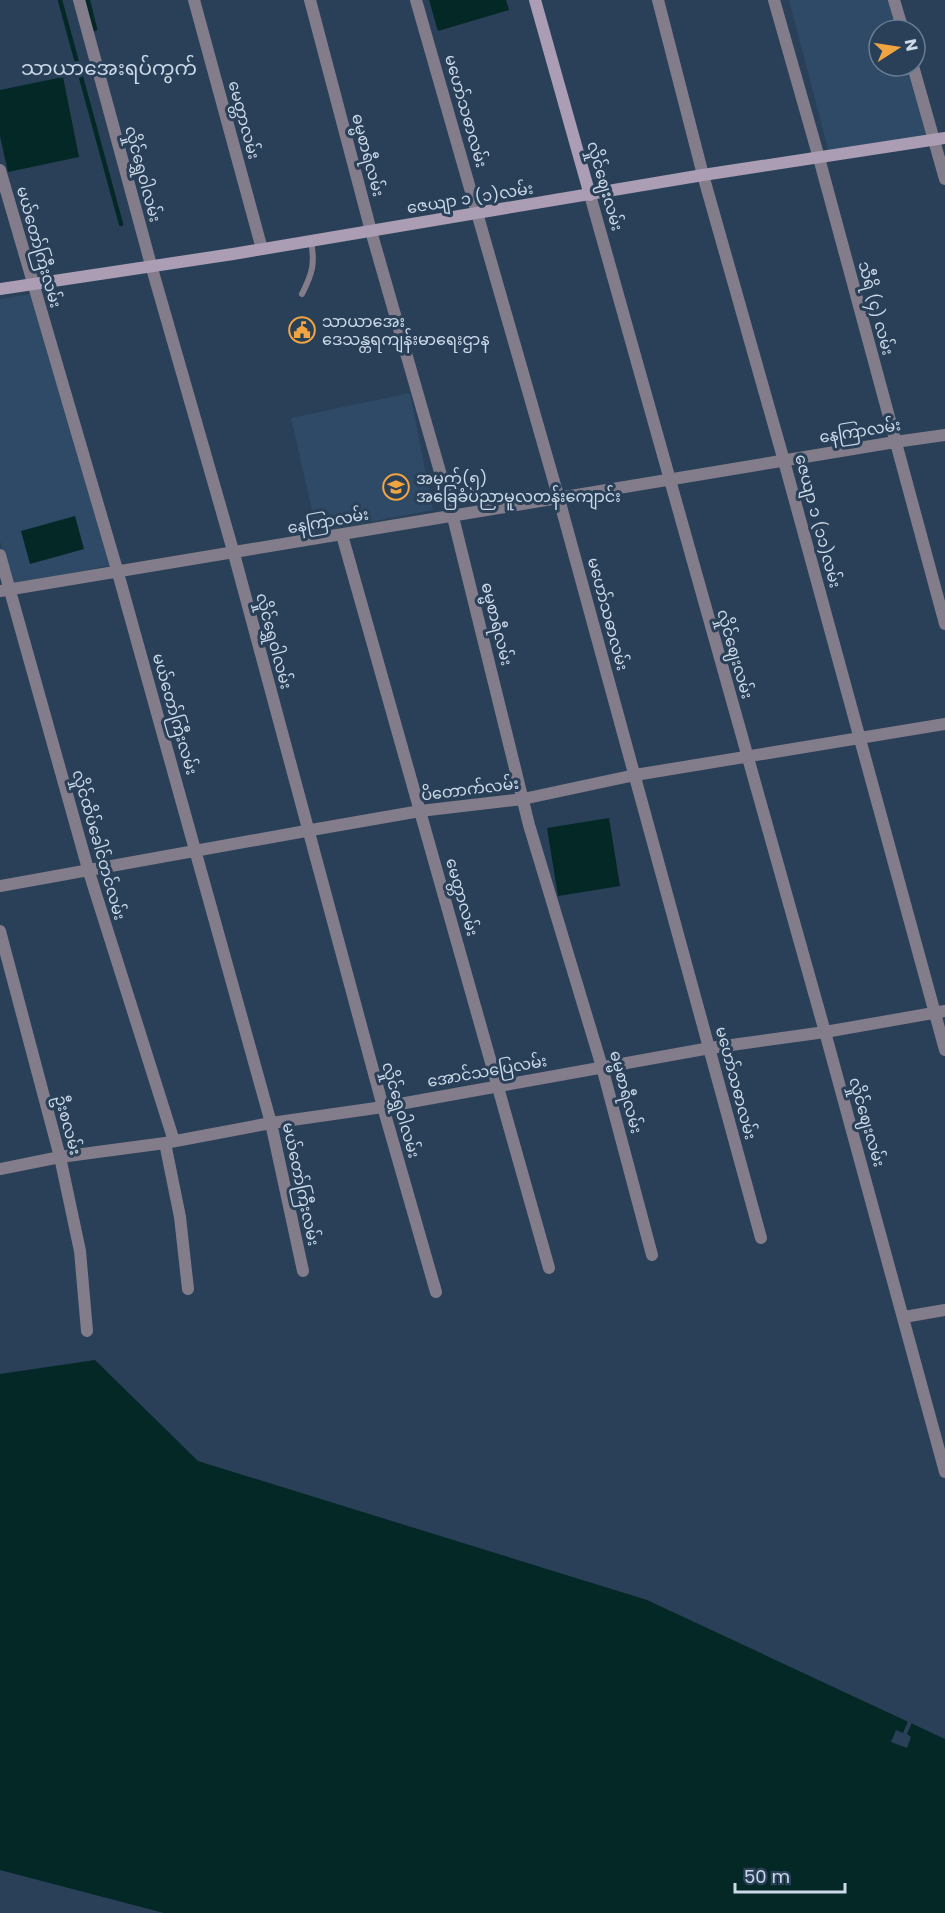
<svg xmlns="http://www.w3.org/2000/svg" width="945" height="1913" viewBox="0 0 945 1913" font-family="Poppins,'Noto Sans Myanmar',sans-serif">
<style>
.built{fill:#2e4a67}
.water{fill:#032826}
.pier{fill:#294058}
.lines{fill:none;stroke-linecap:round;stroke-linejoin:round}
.stream{stroke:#032826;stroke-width:4.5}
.lane{stroke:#837c8a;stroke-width:6}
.street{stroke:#837c8a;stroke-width:12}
.secondary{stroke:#aa9db4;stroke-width:12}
.labels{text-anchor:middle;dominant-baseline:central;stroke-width:6;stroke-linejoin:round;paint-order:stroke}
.street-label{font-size:16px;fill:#cbd9e8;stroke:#294058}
.poi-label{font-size:16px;fill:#cbd9e8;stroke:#294058;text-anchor:start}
.quarter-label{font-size:20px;fill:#cbd9e8;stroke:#294058}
</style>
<rect width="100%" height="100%" fill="#294058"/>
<path class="built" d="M 789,0 L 888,0 L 897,30 L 879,30 L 879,66 L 908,66 L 928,137 L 829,153 Z
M 30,294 L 112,565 L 12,585 L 0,541 L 0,299 Z
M 410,393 L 433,510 L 317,532 L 291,418 Z"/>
<path class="water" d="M 429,0 L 506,0 L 509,10 L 438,31 Z
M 63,77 L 79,157 L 8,172 L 0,136 L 0,90 Z
M 75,516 L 84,549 L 30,564 L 21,531 Z
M 609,818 L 620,886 L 558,896 L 547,828 Z
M 95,1360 L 198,1461 L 647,1600 L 945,1739 L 945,1913 L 164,1913 L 0,1870 L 0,1374 Z"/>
<path class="pier" d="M 909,1719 L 913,1720 L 907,1734 L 911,1737 L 907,1748 L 891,1742 L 896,1730 L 903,1733 Z"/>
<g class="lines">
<path class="stream" d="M 60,0 L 121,224
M 88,1 L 95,29"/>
<path class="lane" d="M 302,294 C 313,272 315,264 311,240"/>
<path class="street" d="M 79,0 L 151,265 L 234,554 L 383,1107 L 436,1292
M 194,0 L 262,249
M 310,0 L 371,231 L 453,517 L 529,825 L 602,1067 L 652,1255
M 416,0 L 559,499 L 761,1238
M 658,0 L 703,175 L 784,461 L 945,1050
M 774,0 L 819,158 L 945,624
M 894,0 L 903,30
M 913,66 L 945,179
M 0,170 L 118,573 L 271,1123 L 303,1271
M 590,195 L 825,1032 L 945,1472
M 342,535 L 549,1268
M 0,555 L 88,869 L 174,1141
M 0,591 L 895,442 L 945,435
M 0,886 L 317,829 L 420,811 L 523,799 L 635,775 L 945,724
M 0,931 L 60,1157 L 80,1251 L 87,1331
M 165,1143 L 180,1217 L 188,1289
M 0,1169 L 60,1157 L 165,1143 L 271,1123 L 383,1107 L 710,1048 L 825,1032 L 945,1011
M 904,1317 L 945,1310"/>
<path class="secondary" d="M 535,0 L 590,195
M 0,289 L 233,254 L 703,175 L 945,138"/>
</g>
<defs>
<g id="civic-ring" transform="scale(1.35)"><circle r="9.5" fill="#294058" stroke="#f1a540" stroke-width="1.5"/><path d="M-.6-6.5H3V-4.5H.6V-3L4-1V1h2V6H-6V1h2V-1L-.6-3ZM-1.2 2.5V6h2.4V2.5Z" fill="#f1a540"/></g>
<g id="school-ring" transform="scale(1.35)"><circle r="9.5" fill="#294058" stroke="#f1a540" stroke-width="1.5"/><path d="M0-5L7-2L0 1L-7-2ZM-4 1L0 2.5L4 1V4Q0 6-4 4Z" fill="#f1a540"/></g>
</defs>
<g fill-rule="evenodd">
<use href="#civic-ring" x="302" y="330"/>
<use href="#school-ring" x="396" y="487"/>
</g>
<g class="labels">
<g class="street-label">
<text transform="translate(466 111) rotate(74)">မဟော်သဓာလမ်း</text>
<text transform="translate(244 120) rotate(75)">မေတ္တာလမ်း</text>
<text transform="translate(368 155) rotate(75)">ဓမ္မစာရီလမ်း</text>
<text transform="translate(143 174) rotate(75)">လှိုင်ရွှေဝါလမ်း</text>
<text transform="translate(605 186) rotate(74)">လှိုင်ဈေးလမ်း</text>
<text transform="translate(470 198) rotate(-9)">ဇေယျာ ၁ (၁)လမ်း</text>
<text transform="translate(39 247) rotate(74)">မယ်တော်ကြီးလမ်း</text>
<text transform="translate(876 308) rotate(75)">သီရိ (၄) လမ်း</text>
<text transform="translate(860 431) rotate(-9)">နေကြာလမ်း</text>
<text transform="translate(328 521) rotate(-10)">နေကြာလမ်း</text>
<text transform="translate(818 521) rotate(75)">ဇေယျာ ၁ (၁၁)လမ်း</text>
<text transform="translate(608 614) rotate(75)">မဟော်သဓာလမ်း</text>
<text transform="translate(497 624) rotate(76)">ဓမ္မစာရီလမ်း</text>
<text transform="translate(274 641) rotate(75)">လှိုင်ရွှေဝါလမ်း</text>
<text transform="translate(735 654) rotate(74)">လှိုင်ဈေးလမ်း</text>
<text transform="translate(175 714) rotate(74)">မယ်တော်ကြီးလမ်း</text>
<text transform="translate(470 789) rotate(-7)">ပိတောက်လမ်း</text>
<text transform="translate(99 845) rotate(74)">လှိုင်ထိပ်ခေါင်တင်လမ်း</text>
<text transform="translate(462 897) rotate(74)">မေတ္တာလမ်း</text>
<text transform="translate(487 1071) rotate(-10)">အောင်သပြေလမ်း</text>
<text transform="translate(736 1083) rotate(75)">မဟော်သဓာလမ်း</text>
<text transform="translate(626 1092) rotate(75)">ဓမ္မစာရီလမ်း</text>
<text transform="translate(401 1110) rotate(74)">လှိုင်ရွှေဝါလမ်း</text>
<text transform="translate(867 1122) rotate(74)">လှိုင်ဈေးလမ်း</text>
<text transform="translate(68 1125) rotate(75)">ဦးစလမ်း</text>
<text transform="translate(301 1184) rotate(78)">မယ်တော်ကြီးလမ်း</text>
</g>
<g class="poi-label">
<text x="322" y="321">သာယာအေး<tspan x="322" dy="18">ဒေသန္တရကျန်းမာရေးဌာန</tspan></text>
<text x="416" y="478">အမှတ်(၅)<tspan x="416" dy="18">အခြေခံပညာမူလတန်းကျောင်း</tspan></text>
</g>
<g class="quarter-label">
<text x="109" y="68">သာယာအေးရပ်ကွက်</text>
</g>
</g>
<g transform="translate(897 48) rotate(78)"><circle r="28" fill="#294058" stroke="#6a7d92" stroke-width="1.5"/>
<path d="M0-4.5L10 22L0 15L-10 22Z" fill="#f1a540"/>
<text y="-9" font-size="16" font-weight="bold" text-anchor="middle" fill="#cbd9e8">N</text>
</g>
<path d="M735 1883v9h110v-9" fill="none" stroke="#cbd9e8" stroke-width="3"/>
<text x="744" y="1883" font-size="18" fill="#cbd9e8" stroke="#294058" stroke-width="4.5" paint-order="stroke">50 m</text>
</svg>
